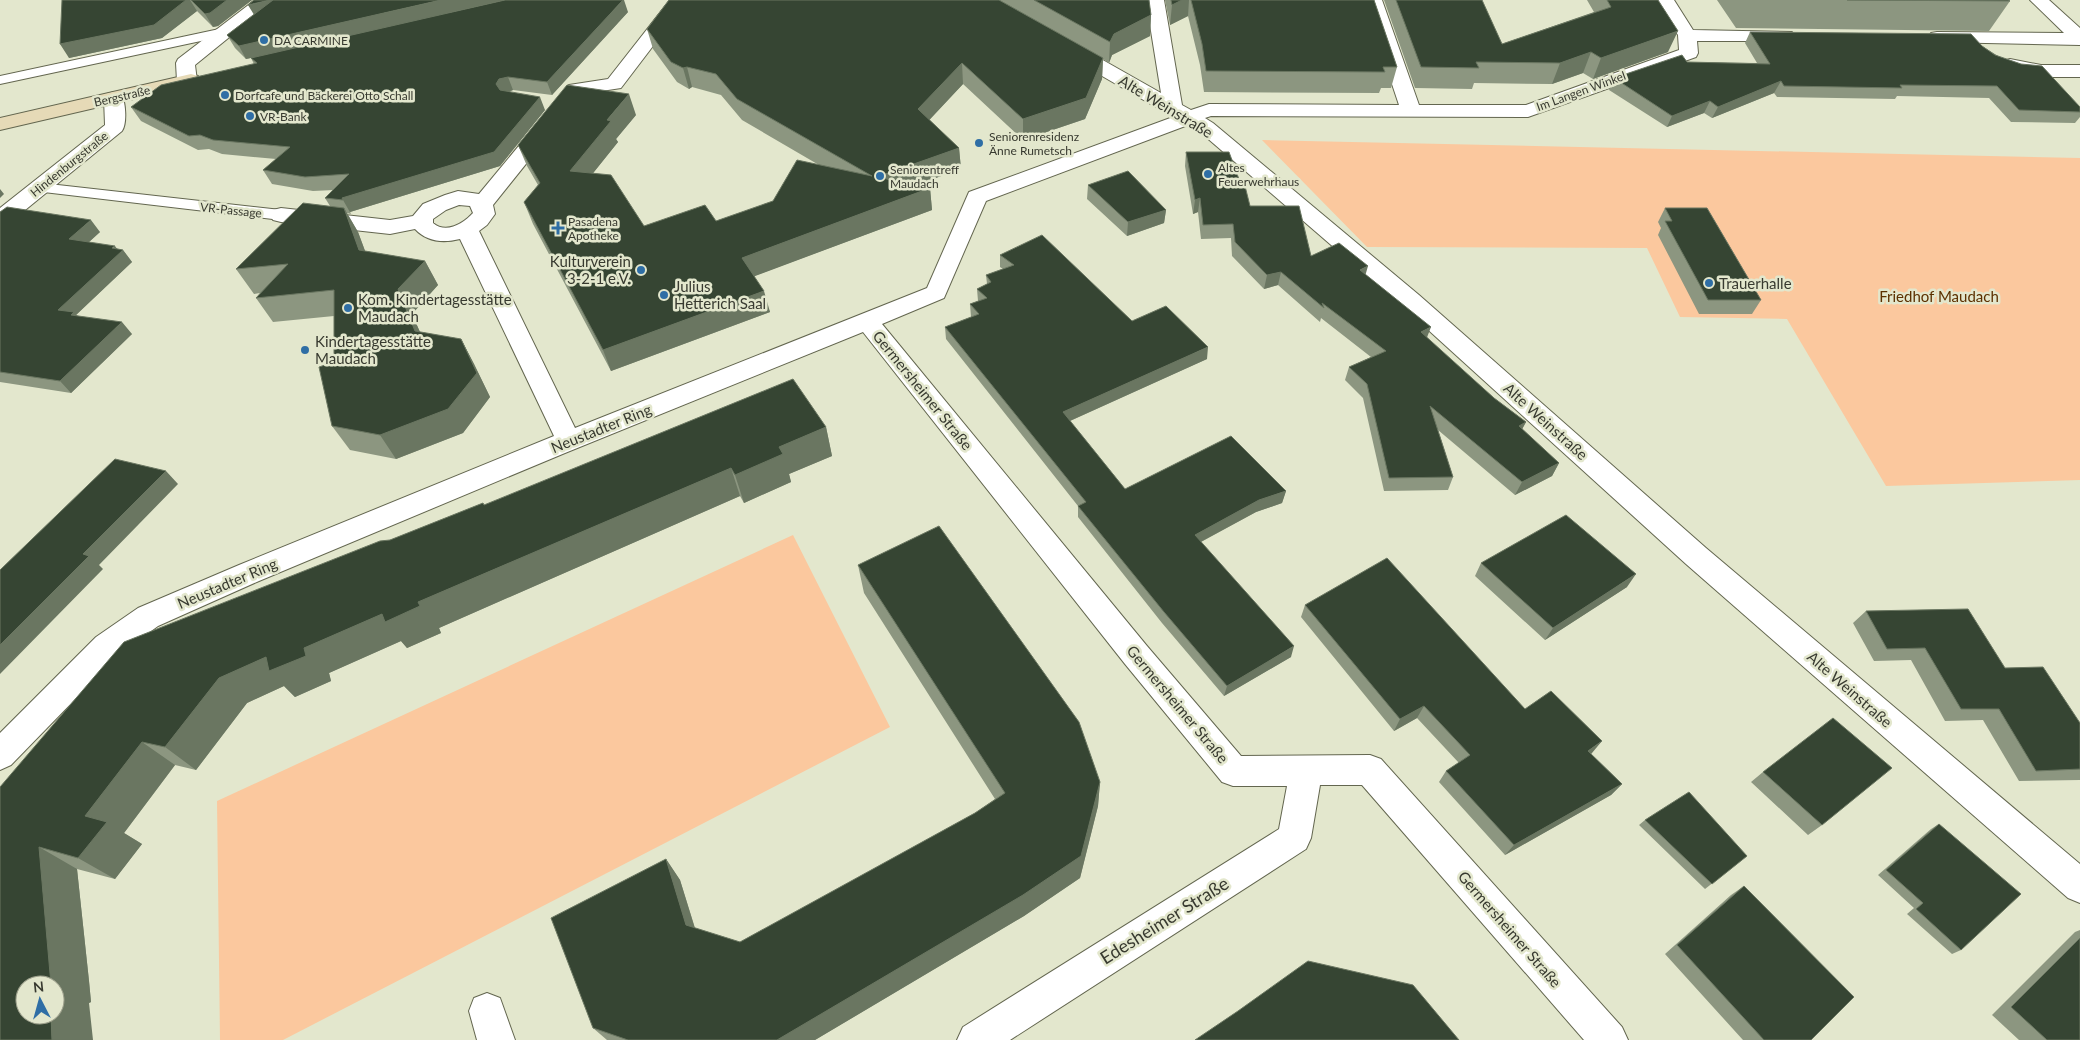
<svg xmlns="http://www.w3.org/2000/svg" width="2080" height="1040" viewBox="0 0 2080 1040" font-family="Lato,sans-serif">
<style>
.green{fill:#fbc89e}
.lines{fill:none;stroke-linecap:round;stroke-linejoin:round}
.lane-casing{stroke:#63664f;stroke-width:2}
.street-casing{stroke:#63664f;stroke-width:2}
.secondary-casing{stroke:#63664f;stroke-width:2}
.lane{fill:#fff;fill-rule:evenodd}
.street{fill:#fff;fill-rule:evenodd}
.secondary{fill:#e6dab7;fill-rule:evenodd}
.wall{fill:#8c9680}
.shaded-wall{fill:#6a7661}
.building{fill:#364533;stroke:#6a7661}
.poi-dot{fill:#2f6ea5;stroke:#e3e7cd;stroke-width:2}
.labels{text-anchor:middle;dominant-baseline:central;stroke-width:5;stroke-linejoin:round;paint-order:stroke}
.far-poi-label{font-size:12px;fill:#383a30;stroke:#e3e7cd;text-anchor:start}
.far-street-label{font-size:12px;fill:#383a30;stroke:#e3e7cd}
.street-label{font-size:15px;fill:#383a30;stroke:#e3e7cd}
.poi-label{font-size:15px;fill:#383a30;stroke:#e3e7cd;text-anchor:start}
.park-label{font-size:15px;fill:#5c3100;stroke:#e3e7cd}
.near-street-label{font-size:18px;fill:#383a30;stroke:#e3e7cd}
</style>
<rect width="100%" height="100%" fill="#e3e7cd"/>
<path class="green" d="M 1262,140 L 2080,158 L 2080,480 L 1886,486 L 1787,319 L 1680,317 L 1647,248 L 1367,247 Z
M 793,535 L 890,727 L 283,1040 L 220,1040 L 217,801 Z"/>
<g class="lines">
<g class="lane-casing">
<path id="lane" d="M 224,28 L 229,29 L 231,32 L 229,35 L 0,84 L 0,76 Z
M 40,183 L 281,210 L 287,212 L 289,215 L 287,218 L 281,220 L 35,191 L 32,188 L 35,185 Z"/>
</g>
<g class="street-casing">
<path id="street" d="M 255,0 L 275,0 L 195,65 L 197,81 L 194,85 L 187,87 L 180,85 L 177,81 L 176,63 L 178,59 Z
M 670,0 L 688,0 L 621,88 L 582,94 L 493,205 L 495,214 L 487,225 L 479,231 L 575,428 L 927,288 L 969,192 L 1173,117 L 1064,54 L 1062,50 L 1064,46 L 1071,44 L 1078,46 L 1161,93 L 1146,0 L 1164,0 L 1182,105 L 1191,110 L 1209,104 L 1399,105 L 1364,0 L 1382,0 L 1419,105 L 1526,105 L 1679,50 L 1678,35 L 1656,0 L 1674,0 L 1693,30 L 1792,32 L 1795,36 L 1792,40 L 1786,41 L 1697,41 L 1698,53 L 1696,57 L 1528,117 L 1211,116 L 1205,118 L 1213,123 L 1419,295 L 1706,548 L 2080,864 L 2080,903 L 2068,898 L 1686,564 L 1403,307 L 1199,131 L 1188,125 L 986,201 L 944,298 L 882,324 L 1147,646 L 1241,756 L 1370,755 L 1381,759 L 1622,1027 L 1628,1040 L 1584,1040 L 1362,785 L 1320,785 L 1311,838 L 1306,849 L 1010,1040 L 957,1040 L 963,1027 L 1279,829 L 1287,786 L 1233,786 L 1222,782 L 1125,664 L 863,332 L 565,453 L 259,581 L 158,626 L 118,655 L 11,765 L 0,770 L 0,733 L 96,637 L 138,608 L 239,565 L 554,436 L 460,239 C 444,243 427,242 415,229 L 390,234 L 281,222 L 273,220 L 270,215 L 273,210 L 281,208 L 390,220 L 413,216 L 423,204 L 445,195 L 458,191 L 479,194 L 569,85 L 608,79 ZM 459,205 L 470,206 L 473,213 C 463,224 446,234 433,223 L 433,219 L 446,210 Z
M 2030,0 L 2049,0 L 2080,28 L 2080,45 L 1937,42 L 1931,41 L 1928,37 L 1931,33 L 1937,32 L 2064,33 Z
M 2010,59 L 2041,65 L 2080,65 L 2080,77 L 2041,77 L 2003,69 L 2001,65 L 2003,61 Z
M 114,92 L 121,94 C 126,102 127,124 122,131 L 8,224 L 0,226 L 0,208 L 105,125 L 104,98 L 107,94 Z
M 487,993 L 500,998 L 515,1040 L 477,1040 L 469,1011 L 474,998 Z"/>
</g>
<g class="secondary-casing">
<path id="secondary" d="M 191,74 L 198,76 L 201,80 L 198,84 L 0,130 L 0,118 Z"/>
</g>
<use href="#lane" class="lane"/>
<use href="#street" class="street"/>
<use href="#secondary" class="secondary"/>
</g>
<path class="wall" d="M 62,0 L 252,0 L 218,26 L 213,27 L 197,11 L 162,38 L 69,58 Z
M 669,0 L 1149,0 L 1151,15 L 1150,36 L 1112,55 L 1109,63 L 1103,59 L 1102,79 L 1085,119 L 1023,140 L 963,84 L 929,120 L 959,148 L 961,169 L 916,185 L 930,188 L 932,210 L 754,276 L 770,312 L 611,371 L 533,224 L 524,202 L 538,185 L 527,166 L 518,145 L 636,115 L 616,139 L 618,142 L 593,173 L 644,226 L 716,221 L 773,201 L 819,165 L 742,120 L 721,95 L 692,87 L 689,89 L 677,82 L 653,49 L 647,29 Z
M 1165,0 L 1374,0 L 1397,67 L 1391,88 L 1381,88 L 1379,93 L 1204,92 L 1200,65 L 1188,16 L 1170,25 Z
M 1384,0 L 1482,0 L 1502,44 L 1594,12 L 1587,0 L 1658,0 L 1668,52 L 1593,79 L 1583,73 L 1552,84 L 1474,83 L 1472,89 L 1415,88 Z
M 1717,0 L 2008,0 L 2010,1 L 1989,31 L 1736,28 Z
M 628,12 L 552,95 L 513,90 L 509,92 L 545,110 L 500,166 L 350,212 L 351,214 L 347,213 L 358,232 L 365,251 L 425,261 L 438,285 L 412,314 L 420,332 L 461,339 L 474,364 L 490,397 L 463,433 L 396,459 L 350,450 L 332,426 L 334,362 L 334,316 L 273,322 L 256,298 L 260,293 L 254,294 L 236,269 L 330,206 L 325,198 L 334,190 L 313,191 L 272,184 L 263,170 L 276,159 L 222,154 L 209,149 L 198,150 L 141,121 L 131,107 L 254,64 L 251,58 L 246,59 L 235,48 L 227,35 L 254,14 Z
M 1750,32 L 1982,46 L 2080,107 L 2080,117 L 2075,123 L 2011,122 L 1989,98 L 1897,96 L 1895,99 L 1777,97 L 1774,93 L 1712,118 L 1704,113 L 1667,127 L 1609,90 L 1614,78 L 1687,62 L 1757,63 L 1745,43 Z
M 1186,152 L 1240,182 L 1250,206 L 1311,256 L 1366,275 L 1427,338 L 1494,398 L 1526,422 L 1522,429 L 1559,463 L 1552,476 L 1515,495 L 1438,430 L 1453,477 L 1448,490 L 1384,491 L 1363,398 L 1345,380 L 1349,367 L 1371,357 L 1321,318 L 1320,322 L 1278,285 L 1264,289 L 1232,256 L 1231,238 L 1201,239 L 1198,212 L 1193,214 L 1185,166 Z
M 1088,185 L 1166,210 L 1164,223 L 1127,236 L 1087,199 Z
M 1665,208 L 1761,300 L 1752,314 L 1699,314 L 1658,235 L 1661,228 L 1658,222 Z
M 0,212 L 100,232 L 89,242 L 123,250 L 132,262 L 76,315 L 132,334 L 71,393 L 0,382 Z
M 1000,255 L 1132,321 L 1207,359 L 1070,421 L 1125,489 L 1286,491 L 1282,503 L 1256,512 L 1201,542 L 1291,657 L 1224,696 L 1162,623 L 1078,517 L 1078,506 L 946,339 L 945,327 L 971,317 L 970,304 L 978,301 L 977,289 L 987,284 L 986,275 L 1003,269 L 1000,267 Z
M 826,427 L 832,456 L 789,474 L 791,482 L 744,503 L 740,496 L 439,628 L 441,633 L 407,648 L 401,641 L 329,673 L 331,681 L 295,697 L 284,686 L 247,703 L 196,770 L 175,765 L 124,833 L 142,844 L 115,879 L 77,869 L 89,981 L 91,1002 L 89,1003 L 0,787 L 390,540 L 483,503 L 484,505 Z
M 1481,563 L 1627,587 L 1545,640 L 1475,576 Z
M 858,565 L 1100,782 L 1098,806 L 1080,878 L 1024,916 L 815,1040 L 607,1040 L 593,1028 L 666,859 L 680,880 L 695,928 L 740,942 L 975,813 L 995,799 L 864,593 Z
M 1305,605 L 1525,709 L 1592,753 L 1591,754 L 1622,784 L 1611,795 L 1505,855 L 1439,782 L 1446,771 L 1459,763 L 1417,718 L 1394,731 L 1301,617 Z
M 1866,611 L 2005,668 L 2080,723 L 2080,780 L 2019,781 L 1983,720 L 1945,721 L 1911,660 L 1874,661 L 1853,623 Z
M 1763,772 L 1822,825 L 1808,835 L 1751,782 Z
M 1645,820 L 1747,856 L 1705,889 L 1639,825 Z
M 1939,824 L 1961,950 L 1952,954 L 1907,914 L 1914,908 L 1878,875 L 1931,829 Z
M 1744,886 L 1811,1040 L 1743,1040 L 1665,954 L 1731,895 Z
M 2080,930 L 2080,1040 L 2019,1040 L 1992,1015 L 2075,932 Z"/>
<path class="shaded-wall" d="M 186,0 L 190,0 L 197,11 L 162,38 L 69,58 L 60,44 Z
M 227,0 L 252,0 L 218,26 L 213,27 L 205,14 Z
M 270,0 L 275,0 L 256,18 L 248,5 Z
M 441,0 L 505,0 L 246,59 L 239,46 Z
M 623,0 L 624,0 L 628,12 L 552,95 L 547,82 Z
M 1182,0 L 1189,0 L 1188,16 L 1170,25 L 1172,5 Z
M 1151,15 L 1150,36 L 1112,55 L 1109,63 L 1110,42 L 1114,34 Z
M 1678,31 L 1668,52 L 1593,79 L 1601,58 Z
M 1591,52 L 1583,73 L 1552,84 L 1560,63 Z
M 1103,58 L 1102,79 L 1085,119 L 1023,140 L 1023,119 Z
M 962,63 L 963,84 L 920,130 L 918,109 Z
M 687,67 L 692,87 L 689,89 L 683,68 Z
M 508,77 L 513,90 L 504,93 L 501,98 L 496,84 L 499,79 Z
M 1781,81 L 1774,93 L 1712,118 L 1718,107 Z
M 629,94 L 636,115 L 616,139 L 618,142 L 578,192 L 570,171 L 607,120 Z
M 540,97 L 545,110 L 500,166 L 350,212 L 351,214 L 343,200 L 342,198 Z
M 1710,101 L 1704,113 L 1667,127 L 1672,116 Z
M 959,148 L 961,169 L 879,198 L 877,177 Z
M 930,188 L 932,210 L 747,279 L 742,258 Z
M 0,189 L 4,194 L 0,198 Z
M 1200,198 L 1198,212 L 1193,214 L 1195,200 Z
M 344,208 L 358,232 L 374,275 L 359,250 Z
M 1166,210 L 1164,223 L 1127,236 L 1128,222 Z
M 91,220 L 100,232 L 79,251 L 69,239 Z
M 115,246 L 120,253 L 123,250 L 132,262 L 76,315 L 84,324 L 58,310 Z
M 425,261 L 438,285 L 412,314 L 430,355 L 415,331 L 398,289 Z
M 1368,266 L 1364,280 L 1360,270 Z
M 1281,272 L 1278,285 L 1264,289 L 1267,275 Z
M 764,291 L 770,312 L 611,371 L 603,350 Z
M 122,322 L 132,334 L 71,393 L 60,381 Z
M 1431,327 L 1426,340 L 1421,332 Z
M 461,339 L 474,364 L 490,397 L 463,433 L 396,459 L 380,435 Z
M 1208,347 L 1207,359 L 1063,424 L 1063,412 Z
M 1526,422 L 1519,435 L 1519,426 Z
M 826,427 L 832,456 L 789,474 L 791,482 L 744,503 L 735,475 L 779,447 Z
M 1559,463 L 1552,476 L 1515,495 L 1522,482 Z
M 731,468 L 740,496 L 439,628 L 441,633 L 407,648 L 401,641 L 329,673 L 331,681 L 295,697 L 284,686 L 247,703 L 196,770 L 165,747 L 219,678 L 266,657 L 304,648 L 382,614 L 418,602 Z
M 166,471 L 178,484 L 99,565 L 103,569 L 0,674 L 0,645 L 83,554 Z
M 1286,491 L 1282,503 L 1256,512 L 1193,546 L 1195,535 L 1259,500 Z
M 1636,574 L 1627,587 L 1545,640 L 1553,628 Z
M 1294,646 L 1291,657 L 1224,696 L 1227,686 Z
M 1424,706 L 1417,718 L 1394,731 L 1400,719 Z
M 1602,741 L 1592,753 L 1579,762 L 1588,751 Z
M 142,742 L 175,765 L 124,833 L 142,844 L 115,879 L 78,858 L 85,816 Z
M 1100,782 L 1098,806 L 1080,878 L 1024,916 L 815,1040 L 777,1040 Z
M 1622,784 L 1611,795 L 1505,855 L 1514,845 Z
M 39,847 L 77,869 L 89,981 L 91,1002 L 89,1003 L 93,1040 L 52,1040 L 51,1015 L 55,1015 L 55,985 L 50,985 Z
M 666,859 L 680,880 L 700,945 L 686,925 Z"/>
<path class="building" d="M 62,0 L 186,0 L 154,25 L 60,44 Z
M 191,0 L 227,0 L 210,13 L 205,14 Z
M 254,0 L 270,0 L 248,5 Z
M 273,0 L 441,0 L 239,46 L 227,35 Z
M 505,0 L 623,0 L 547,82 L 508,77 L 499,79 L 496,84 L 500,90 L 540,97 L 494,152 L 342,198 L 343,200 L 325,198 L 349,174 L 305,177 L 263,170 L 290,147 L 213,140 L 200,135 L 189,136 L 131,107 L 161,85 L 257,63 L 251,58 Z
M 669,0 L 999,0 L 1103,58 L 1086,98 L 1023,119 L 962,63 L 918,109 L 959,148 L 877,177 L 930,188 L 742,258 L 764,291 L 603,350 L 524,202 L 540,183 L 518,145 L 567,85 L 629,94 L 607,120 L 611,121 L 570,171 L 611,175 L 644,226 L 705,205 L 716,221 L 773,201 L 797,160 L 872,176 L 737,99 L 716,74 L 687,67 L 683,68 L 671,62 L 647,29 Z
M 1034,0 L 1149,0 L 1151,15 L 1114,34 L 1110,42 Z
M 1171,0 L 1182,0 L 1172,5 Z
M 1191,0 L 1374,0 L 1397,67 L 1383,67 L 1385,72 L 1206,71 L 1202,44 Z
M 1396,0 L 1482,0 L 1502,44 L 1611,7 L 1607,0 L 1658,0 L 1678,31 L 1601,58 L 1591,52 L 1560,63 L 1476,62 L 1479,68 L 1421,67 Z
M 1847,0 L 2008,0 L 2010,1 Z
M 1750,32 L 1971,34 L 1982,46 L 1995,55 L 2021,64 L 2042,66 L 2080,107 L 2080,112 L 2019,110 L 1997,86 L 1900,85 L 1902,88 L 1784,86 L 1781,81 L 1718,107 L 1710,101 L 1672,116 L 1614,78 L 1682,55 L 1687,62 L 1770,64 Z
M 1186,152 L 1229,152 L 1240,182 L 1244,182 L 1250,206 L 1299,206 L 1311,256 L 1339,243 L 1368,266 L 1360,270 L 1431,327 L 1421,332 L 1494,398 L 1526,422 L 1519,426 L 1559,463 L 1522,482 L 1430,406 L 1453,477 L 1389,478 L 1367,384 L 1349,367 L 1386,351 L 1322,303 L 1324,308 L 1281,272 L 1267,275 L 1235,242 L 1233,224 L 1203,225 L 1200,198 L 1195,200 Z
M 1128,171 L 1166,210 L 1128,222 L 1088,185 Z
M 303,203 L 344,208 L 359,250 L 425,261 L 398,289 L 415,331 L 461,339 L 477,373 L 448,409 L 380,435 L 332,426 L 319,367 L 334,362 L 334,290 L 256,298 L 288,264 L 236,269 Z
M 7,207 L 91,220 L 69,239 L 115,246 L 112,248 L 123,250 L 58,310 L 74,312 L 71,315 L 122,322 L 60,381 L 0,372 L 0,212 Z
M 1665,208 L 1707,208 L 1761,300 L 1708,300 L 1665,221 L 1672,221 Z
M 1042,235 L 1132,321 L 1166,306 L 1208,347 L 1063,412 L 1125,489 L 1231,436 L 1286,491 L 1259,500 L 1195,535 L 1294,646 L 1227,686 L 1164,612 L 1078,506 L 1086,502 L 945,327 L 979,314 L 970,304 L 987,298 L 977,289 L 991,282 L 986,275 L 1014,265 L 1000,255 Z
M 793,379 L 826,427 L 779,447 L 783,454 L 735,475 L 731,468 L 418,602 L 420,606 L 385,622 L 382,614 L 304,648 L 306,656 L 269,671 L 266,657 L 219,678 L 165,747 L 142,742 L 85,816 L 107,822 L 78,858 L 39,847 L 51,985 L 25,985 L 25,1015 L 51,1015 L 52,1040 L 0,1040 L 0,787 L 124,642 L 380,541 L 390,540 L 483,503 L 484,505 Z
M 115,459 L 166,471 L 83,554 L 89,556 L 0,645 L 0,570 Z
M 1566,515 L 1636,574 L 1553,628 L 1481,563 Z
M 939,526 L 1079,722 L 1100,782 L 1081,856 L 1023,895 L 777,1040 L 628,1040 L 593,1028 L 551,918 L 666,859 L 686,925 L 740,942 L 975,813 L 1005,793 L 858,565 Z
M 1387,558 L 1525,709 L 1551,691 L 1602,741 L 1588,751 L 1622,784 L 1514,845 L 1446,771 L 1470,755 L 1424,706 L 1400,719 L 1305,605 Z
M 1968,609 L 2005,668 L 2043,667 L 2080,723 L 2080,769 L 2036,771 L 1999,709 L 1961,709 L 1925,648 L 1887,649 L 1866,611 Z
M 1833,718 L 1892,768 L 1822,825 L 1763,772 Z
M 1689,792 L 1747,856 L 1712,884 L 1645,820 Z
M 1939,824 L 2021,894 L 1961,950 L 1916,909 L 1923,903 L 1886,870 Z
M 1744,886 L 1854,997 L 1811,1040 L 1764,1040 L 1677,945 Z
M 2080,938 L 2080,1040 L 2047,1040 L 2011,1007 Z
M 1308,961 L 1413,985 L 1459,1040 L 1195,1040 L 1238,1011 Z"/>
<g class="poi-dot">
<circle cx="264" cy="40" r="5"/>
<circle cx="225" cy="95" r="5"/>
<circle cx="250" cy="116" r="5"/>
<circle cx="979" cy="143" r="5"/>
<circle cx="1208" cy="174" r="5"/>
<circle cx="880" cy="176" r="5"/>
<path d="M555.5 220.5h5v5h5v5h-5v5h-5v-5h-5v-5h5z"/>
<circle cx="641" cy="270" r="5"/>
<circle cx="1709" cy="283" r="5"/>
<circle cx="664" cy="295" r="5"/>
<circle cx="348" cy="308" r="5"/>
<circle cx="305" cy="350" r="5"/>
</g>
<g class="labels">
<g class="far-poi-label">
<text x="274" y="40">DA CARMINE</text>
<text x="235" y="95">Dorfcafe und Bäckerei Otto Schall</text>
<text x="260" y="116">VR-Bank</text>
<text x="989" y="136">Seniorenresidenz<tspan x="989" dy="14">Änne Rumetsch</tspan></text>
<text x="1218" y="167">Altes<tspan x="1218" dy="14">Feuerwehrhaus</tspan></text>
<text x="890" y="169">Seniorentreff<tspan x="890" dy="14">Maudach</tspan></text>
<text x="568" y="221">Pasadena<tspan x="568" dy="14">Apotheke</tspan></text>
</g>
<g class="far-street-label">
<text transform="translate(1581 91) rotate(-20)">Im Langen Winkel</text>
<text transform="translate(122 96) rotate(-13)">Bergstraße</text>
<text transform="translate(69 164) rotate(-39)">Hindenburgstraße</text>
<text transform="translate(231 210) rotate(6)">VR-Passage</text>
</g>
<g class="street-label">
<text transform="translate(1166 106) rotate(31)">Alte Weinstraße</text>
<text transform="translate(923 390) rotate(51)">Germersheimer Straße</text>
<text transform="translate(1546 421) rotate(42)">Alte Weinstraße</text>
<text transform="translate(601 428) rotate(-22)">Neustadter Ring</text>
<text transform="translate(227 583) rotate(-23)">Neustadter Ring</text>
<text transform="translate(1850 689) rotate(41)">Alte Weinstraße</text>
<text transform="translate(1178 704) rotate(50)">Germersheimer Straße</text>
<text transform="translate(1510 929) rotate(49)">Germersheimer Straße</text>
</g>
<g class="poi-label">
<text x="631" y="261" text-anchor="end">Kulturverein<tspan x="631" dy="17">3-2-1 e.V.</tspan></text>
<text x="1719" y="283">Trauerhalle</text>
<text x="674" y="286">Julius<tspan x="674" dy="17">Hetterich Saal</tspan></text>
<text x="358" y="299">Kom. Kindertagesstätte<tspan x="358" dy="17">Maudach</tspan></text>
<text x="315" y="341">Kindertagesstätte<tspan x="315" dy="17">Maudach</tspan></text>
</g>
<g class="park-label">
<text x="1939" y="296">Friedhof Maudach</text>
</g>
<g class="near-street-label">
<text transform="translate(1164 920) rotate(-32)">Edesheimer Straße</text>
</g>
</g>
<g transform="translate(40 1000) rotate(354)"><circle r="24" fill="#e3e7cd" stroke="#9fa28e"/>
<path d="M0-4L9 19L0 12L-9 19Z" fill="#2f6ea5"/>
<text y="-8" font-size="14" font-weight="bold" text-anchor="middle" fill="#383a30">N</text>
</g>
</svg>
